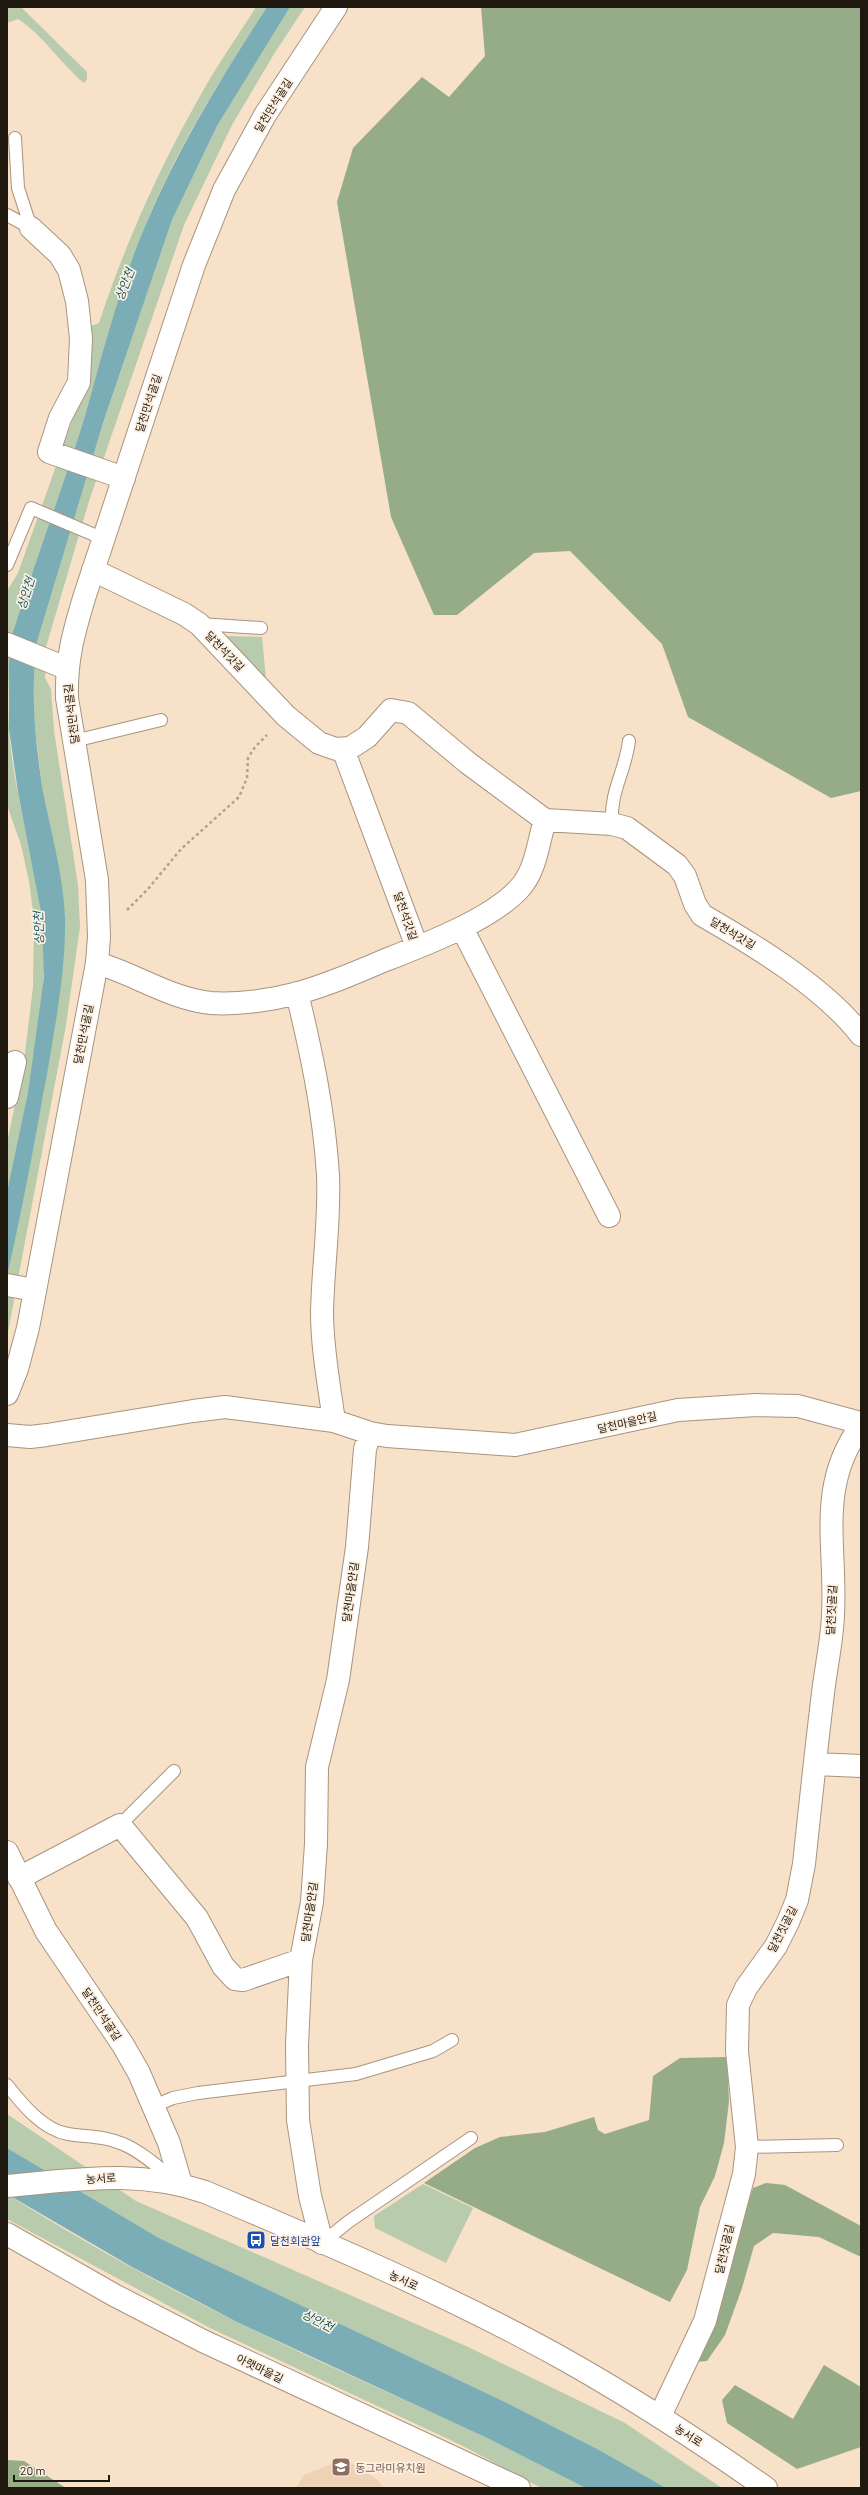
<svg xmlns="http://www.w3.org/2000/svg" width="868" height="2495" viewBox="0 0 868 2495" font-family="Barlow,'Noto Sans KR',sans-serif">
<style>
.built{fill:#edd2b5}
.green{fill:#b8cbac}
.forest{fill:#96ac88}
.water{fill:#7aadb6}
.lines{fill:none;stroke-linecap:round;stroke-linejoin:round}
.service-casing{stroke:#a9947e;stroke-width:14}
.minor-casing{stroke:#a9947e;stroke-width:24}
.tertiary-casing{stroke:#a9947e;stroke-width:24}
.path{stroke:#b2a18d;stroke-width:2.5;stroke-dasharray:3 3;stroke-linecap:butt}
.service{stroke:#fff;stroke-width:12}
.minor{stroke:#fff;stroke-width:22}
.tertiary{stroke:#fff;stroke-width:22}
.labels{text-anchor:middle;dominant-baseline:central;stroke-width:3.5;stroke-linejoin:round;paint-order:stroke}
.street-label{font-size:11px;fill:#1f180f;stroke:#fdf0e1}
.transit-label{font-size:11px;fill:#164399;stroke:#fdf0e1;text-anchor:start}
.education-label{font-size:11px;fill:#785e54;stroke:#fdf0e1;text-anchor:start}
.water-label{font-size:12px;font-style:italic;fill:#145b66;stroke:#fdf0e1}
</style>
<rect width="100%" height="100%" fill="#f7e1c8"/>
<path class="built" d="M 345,2459 L 378,2480 L 383,2488 L 296,2488 L 304,2475 Z"/>
<path class="green" d="M 7,7 L 21,7 L 87,72 L 87,79 L 84,83 C 60,63 43,35 18,19 L 7,23 Z
M 256,7 L 267,7 C 222,76 177,148 146,224 C 121,288 103,353 84,419 C 62,490 35,561 13,632 C 9,664 7,696 9,729 C 13,792 34,853 42,916 C 52,999 26,1111 7,1192 L 7,1143 L 24,1061 L 33,987 L 34,920 L 29,881 L 21,845 L 7,805 L 7,591 L 18,573 L 87,379 L 92,357 L 91,326 L 99,323 C 126,241 161,164 204,89 C 220,61 239,34 256,7 Z
M 290,7 L 305,7 L 274,54 L 232,125 L 184,225 L 89,501 L 46,647 L 45,678 L 51,689 L 54,731 L 78,885 L 80,927 L 66,1025 L 7,1337 L 7,1276 L 44,1092 L 62,970 L 65,916 L 55,850 L 42,786 L 35,728 L 32,676 L 37,642 L 103,423 L 172,220 L 217,126 Z
M 223,636 L 262,637 L 266,679 Z
M 7,2114 L 136,2201 L 466,2346 L 625,2423 L 722,2488 L 666,2488 L 601,2451 L 503,2401 L 159,2238 L 7,2148 Z
M 423,2184 L 473,2208 L 446,2263 L 375,2228 L 374,2216 Z
M 7,2194 C 81,2241 160,2284 239,2323 C 354,2380 474,2428 588,2488 L 541,2488 L 461,2445 L 210,2328 L 7,2219 Z"/>
<path class="forest" d="M 481,7 L 861,7 L 861,791 L 831,798 L 688,717 L 662,644 L 570,551 L 534,553 L 457,615 L 434,615 L 391,517 L 337,202 L 353,148 L 422,77 L 449,97 L 485,56 Z
M 727,2057 L 729,2101 L 724,2143 L 715,2176 L 700,2207 L 687,2270 L 670,2302 L 424,2183 L 475,2148 L 500,2137 L 545,2132 L 594,2117 L 598,2130 L 605,2134 L 649,2120 L 653,2076 L 680,2058 Z
M 766,2183 L 785,2185 L 861,2226 L 861,2257 L 819,2237 L 773,2233 L 754,2246 L 742,2288 L 725,2335 L 707,2361 L 697,2362 L 727,2285 L 738,2236 L 753,2188 Z
M 824,2365 L 861,2387 L 861,2447 L 797,2469 L 727,2423 L 722,2400 L 735,2385 L 793,2419 Z
M 7,2460 L 24,2461 L 66,2488 L 7,2488 Z"/>
<path class="water" d="M 267,7 L 290,7 L 217,126 L 172,220 L 103,423 L 37,642 C 30,690 35,738 42,786 C 50,829 63,873 65,917 C 66,971 55,1026 46,1080 C 34,1145 22,1211 7,1276 L 7,1192 L 28,1093 L 44,977 L 42,917 L 18,792 L 9,729 L 9,663 L 13,632 C 35,561 62,490 84,419 C 103,353 119,288 146,224 C 178,148 222,76 267,7 Z
M 7,2148 L 159,2238 L 503,2401 L 601,2451 L 666,2488 L 586,2488 L 487,2438 L 239,2323 L 132,2267 L 7,2194 Z"/>
<g class="lines">
<g class="service-casing">
<path id="service" d="M 15,138 L 18,188 L 31,228
M 7,215 L 31,228
M 7,565 L 31,508 L 104,539
M 200,624 L 261,628
M 74,741 L 161,720
M 612,824 C 610,790 625,773 629,741
M 120,1825 L 174,1771
M 7,2085 C 22,2104 43,2130 68,2134 C 87,2137 105,2136 123,2144 C 142,2152 159,2168 176,2181
M 154,2106 L 173,2098 L 198,2093 L 356,2074 L 433,2051 L 452,2040
M 747,2147 L 837,2145
M 322,2243 L 348,2222 L 471,2138"/>
</g>
<g class="minor-casing">
<path id="minor" d="M 31,228 L 60,255 L 69,270 L 77,301 L 81,338 L 79,382 L 60,418 L 49,452 L 124,478
M 93,570 L 184,614 L 199,624 L 286,716 L 319,743 L 336,749 L 350,748 L 367,737 L 391,710 L 408,713 L 468,763 L 545,820 L 612,824 L 627,828 L 677,865 L 685,876 L 695,904 L 702,915 C 754,945 824,987 861,1035
M 7,644 L 66,668
M 343,749 L 417,947
M 462,928 L 609,1216
M 97,963 C 135,974 171,999 211,1003 C 238,1005 272,1000 298,993 C 327,985 355,973 383,961 C 424,945 488,921 518,890 C 536,872 538,843 545,820
M 297,993 C 312,1055 324,1112 328,1175 C 330,1221 323,1266 322,1312 C 322,1348 329,1385 334,1421
M 7,1097 L 15,1062
M 7,1285 L 35,1290
M 7,1435 L 30,1437 L 47,1435 L 193,1411 L 225,1407 L 334,1421 L 370,1433 L 387,1436 L 515,1445 L 678,1410 L 756,1405 L 798,1406 L 861,1423
M 815,1764 L 861,1766
M 19,1878 L 120,1825 L 197,1918 L 223,1966 L 235,1979 L 243,1980 L 301,1960
M 7,2234 L 114,2295 L 203,2341 L 519,2488
M 322,2243 L 310,2196 L 298,2120 L 297,2045 L 301,1960 L 312,1902 L 316,1844 L 317,1767 L 338,1680 L 357,1547 L 365,1449 L 370,1433
M 660,2416 L 705,2321 L 744,2174 L 747,2147 L 737,2051 L 738,2005 L 746,1988 L 776,1946 L 788,1922 L 797,1900 L 804,1864 C 810,1807 816,1750 823,1693 C 826,1667 832,1641 833,1615 C 837,1547 816,1486 861,1426"/>
</g>
<g class="tertiary-casing">
<path id="tertiary" d="M 7,1394 L 17,1369 L 28,1328 L 97,963 L 99,937 L 97,880 L 67,698 C 66,660 73,635 84,598 L 194,265 L 224,190 L 265,115 L 336,7
M 7,1852 L 46,1931 L 123,2045 L 139,2073 L 169,2143 L 181,2184
M 7,2186 C 78,2180 136,2169 205,2192 C 328,2244 451,2296 567,2361 C 636,2400 702,2443 766,2488"/>
</g>
<path class="path" d="M 127,910 L 148,889 L 181,849 L 239,797 L 247,778 L 248,758 L 255,747 L 267,735"/>
<use href="#service" class="service"/>
<use href="#minor" class="minor"/>
<use href="#tertiary" class="tertiary"/>
</g>
<defs>
<g id="bus-square" transform="scale(1)"><rect x="-9" y="-9" width="18" height="18" rx="4" fill="#1a4fb4" stroke="#fdf0e1"/><path d="M-5-6H5V4H4V6H2V4H-2V6H-4V4H-5ZM-3.5-4V0h7V-4ZM-3.5 1.2v1.5H-2V1.2ZM2 1.2v1.5H3.5V1.2Z" fill="#fff"/></g>
<g id="school-square" transform="scale(1)"><rect x="-9" y="-9" width="18" height="18" rx="4" fill="#8d6e63" stroke="#fdf0e1"/><path d="M0-5L7-2L0 1L-7-2ZM-4 1L0 2.5L4 1V4Q0 6-4 4Z" fill="#fff"/></g>
</defs>
<g fill-rule="evenodd">
<use href="#bus-square" x="256" y="2240"/>
<use href="#school-square" x="341" y="2467"/>
</g>
<g class="labels">
<g class="street-label">
<text transform="translate(273 105) rotate(-58)">달천만석골길</text>
<text transform="translate(148 403) rotate(-72)">달천만석골길</text>
<text transform="translate(225 651) rotate(46)">달천석갓길</text>
<text transform="translate(71 714) rotate(-97)">달천만석골길</text>
<text transform="translate(406 916) rotate(71)">달천석갓길</text>
<text transform="translate(733 933) rotate(31)">달천석갓길</text>
<text transform="translate(83 1034) rotate(-79)">달천만석골길</text>
<text transform="translate(627 1422) rotate(-13)">달천마을안길</text>
<text transform="translate(350 1592) rotate(-82)">달천마을안길</text>
<text transform="translate(831 1610) rotate(-87)">달천짓골길</text>
<text transform="translate(309 1912) rotate(-82)">달천마을안길</text>
<text transform="translate(782 1929) rotate(-63)">달천짓골길</text>
<text transform="translate(102 2014) rotate(56)">달천만석골길</text>
<text transform="translate(101 2178) rotate(-4)">농서로</text>
<text transform="translate(724 2249) rotate(-77)">달천짓골길</text>
<text transform="translate(404 2280) rotate(25)">농서로</text>
<text transform="translate(260 2368) rotate(26)">아랫마을길</text>
<text transform="translate(689 2435) rotate(33)">농서로</text>
</g>
<g class="transit-label">
<text x="270" y="2240">달천회관앞</text>
</g>
<g class="education-label">
<text x="355" y="2467">동그라미유치원</text>
</g>
<g class="water-label">
<text transform="translate(124 284) rotate(-69)">상안천</text>
<text transform="translate(25 593) rotate(-73)">상안천</text>
<text transform="translate(38 928) rotate(-92)">상안천</text>
<text transform="translate(318 2320) rotate(27)">상안천</text>
</g>
</g>
<rect width="868" height="2495" fill="none" stroke="#1f180f" stroke-width="16"/>
<path d="M14 2475v6h95v-6" fill="none" stroke="#1f180f" stroke-width="2"/>
<text x="20" y="2475" font-size="12" fill="#1f180f" stroke="#fdf0e1" stroke-width="3" paint-order="stroke">20 m</text>
</svg>
